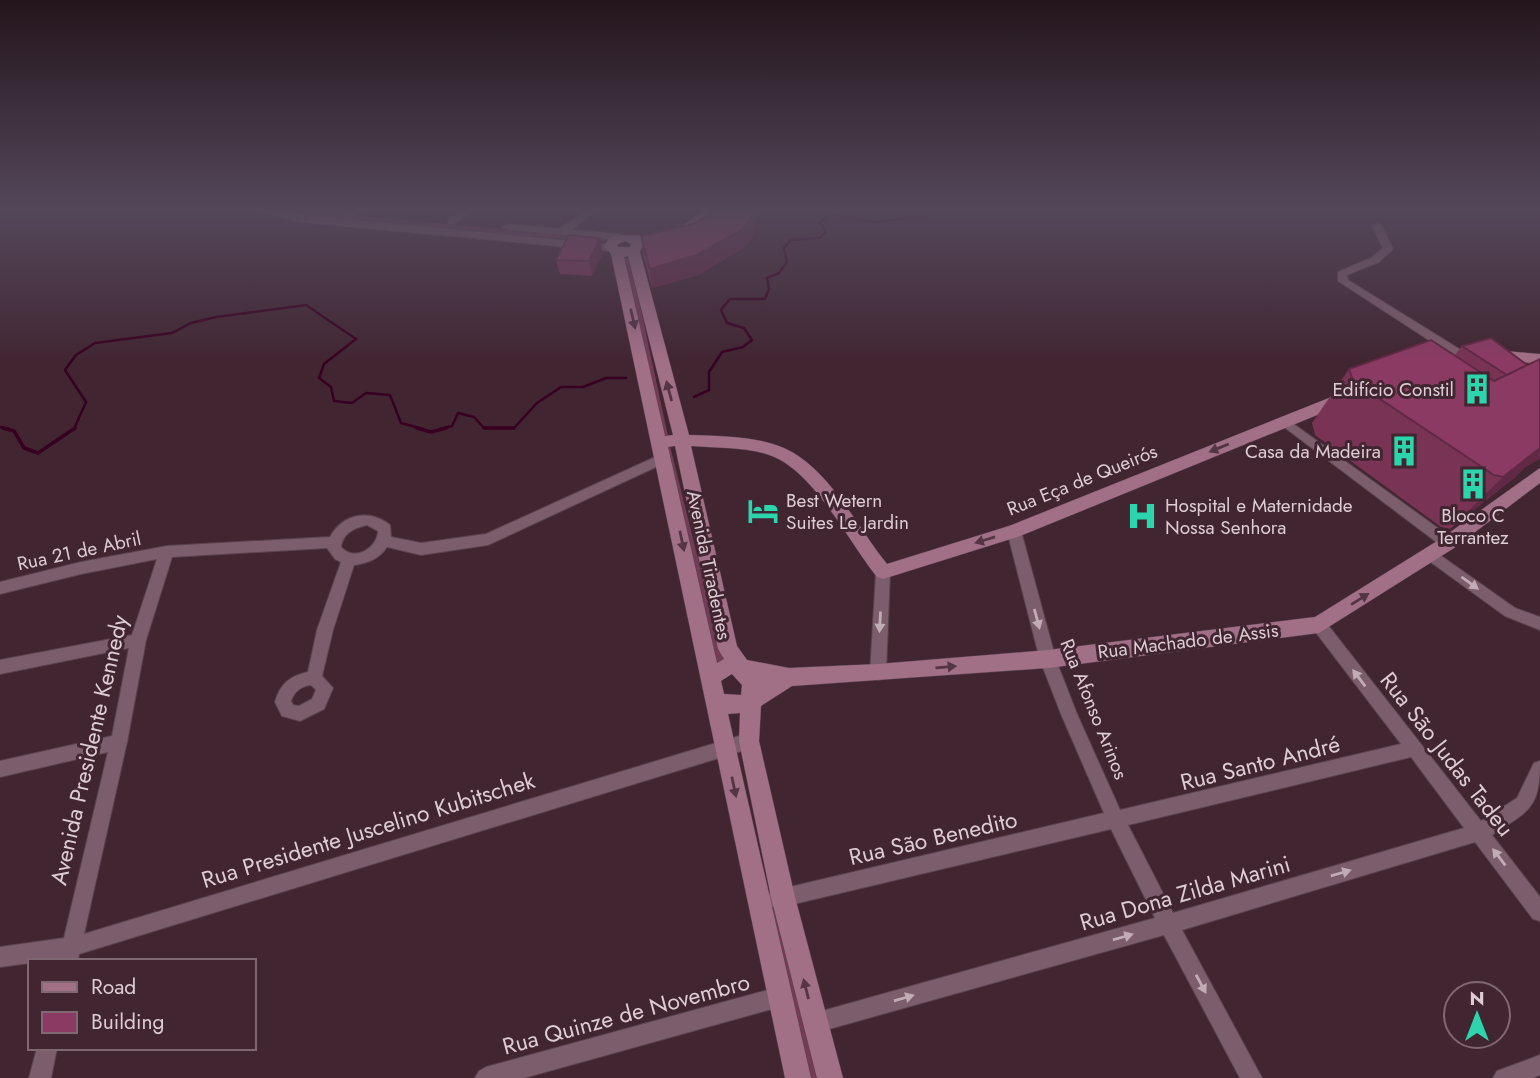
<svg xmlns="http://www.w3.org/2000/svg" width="1540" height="1078" viewBox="0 0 1540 1078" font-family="Jost,sans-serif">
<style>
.green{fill:#743b56}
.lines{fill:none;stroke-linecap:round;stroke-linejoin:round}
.stream-far1{stroke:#380020;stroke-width:2.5}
.stream{stroke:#380020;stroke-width:3.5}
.minor-casing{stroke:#5a434e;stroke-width:2}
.tertiary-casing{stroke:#5a434e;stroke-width:2}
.secondary-casing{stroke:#5a434e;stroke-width:1}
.minor{fill:#7c5d6b;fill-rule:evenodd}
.tertiary{fill:#7c5d6b;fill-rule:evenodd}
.secondary{fill:#a16f86;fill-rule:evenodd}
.wall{fill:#783355}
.shaded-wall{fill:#612945}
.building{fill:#8b3b63;stroke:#612945;stroke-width:2}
.oneway{fill:#543543}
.oneway2{fill:#c1abb4}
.labels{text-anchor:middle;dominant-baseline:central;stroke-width:6;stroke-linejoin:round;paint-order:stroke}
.poi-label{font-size:19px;fill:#deccd4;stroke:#412632;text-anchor:end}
.street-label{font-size:19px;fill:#deccd4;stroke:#412632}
.near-street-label{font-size:23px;fill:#deccd4;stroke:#412632}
</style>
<rect width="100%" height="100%" fill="#412632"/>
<path class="green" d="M 273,210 L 294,210 L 609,239 L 602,242 L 314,218 Z
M 627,257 L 630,259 L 668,436 L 664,436 L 624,259 Z
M 665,446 L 670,446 L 724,663 L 715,665 Z
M 776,907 L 821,1078 L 808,1078 L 771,909 Z"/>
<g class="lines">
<path class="stream-far1" d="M 694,397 L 709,390 L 709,372 L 722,352 L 743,347 L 752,340 L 744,328 L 727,323 L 721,310 L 730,299 L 765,299 L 769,289 L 767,278 L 779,273 L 787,262 L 784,248 L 791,240 L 820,238 L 826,231 L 820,223 L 829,214 L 874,222 L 921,217 L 940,210
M 0,427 L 9,429
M 74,429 L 86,402 L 65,370 L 76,355 L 95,343 L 172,333 L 191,323 L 216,317 L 306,305 L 356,339 L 324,364 L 319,378 L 331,387 L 334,401 L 352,403 L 366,393 L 390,395 L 401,423 L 423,429
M 440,429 L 452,426 L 458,413 L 474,417 L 484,428 L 514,428 L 537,403 L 561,387 L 583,387 L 606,378 L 626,378"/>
<path class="stream" d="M 3,428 L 14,431 L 24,448 L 38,453 L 75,428
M 417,428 L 431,432 L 446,428
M 484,428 L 514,428"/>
<g class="minor-casing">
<path id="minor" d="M 352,210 L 364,210 L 342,225 L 336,225 L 336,221 Z
M 463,210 L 475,210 L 454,224 L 448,224 L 448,220 Z
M 586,210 L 598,210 L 567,233 L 559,233 L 559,229 Z
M 1377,223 L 1382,226 L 1393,249 L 1379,262 L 1347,275 L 1348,280 L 1469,355 L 1469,361 L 1461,361 L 1338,281 L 1338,272 L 1371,258 L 1383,248 L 1372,226 Z
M 1284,417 L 1453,539 L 1455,543 L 1453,547 L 1443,547 L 1280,424 L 1278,421 L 1280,418 Z
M 664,453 L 670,458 L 669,461 L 488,545 L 421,555 L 387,547 C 379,559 368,563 354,565 L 333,630 L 322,676 L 333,688 L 324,709 L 300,721 L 282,716 L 275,702 C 280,684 290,676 308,672 L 317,630 L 341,562 L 335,559 L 327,548 L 172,557 L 146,640 L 127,742 L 84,934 L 749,733 L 755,735 L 757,741 L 755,747 L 79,954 L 78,961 L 58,961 L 59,959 L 30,961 L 30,963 L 0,967 L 0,947 L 64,938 L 108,752 L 0,777 L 0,761 L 112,736 L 129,648 L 0,674 L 0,660 L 132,635 L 157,559 L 81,574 L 0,594 L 0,582 L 81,562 L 167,546 L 330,537 C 343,513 370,509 390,525 L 391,537 L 421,543 L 486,534 ZM 367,525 L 378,531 C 377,549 354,562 341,547 C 343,533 354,528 367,525 ZM 311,685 L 316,690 L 312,699 L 299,706 L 293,705 L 291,701 C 294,692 301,686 311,685 Z
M 1014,526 L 1019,527 L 1021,531 L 1056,660 L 1077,714 L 1120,810 L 1401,744 L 1314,630 L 1311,625 L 1314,620 L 1319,619 L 1324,620 L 1481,821 L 1517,798 L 1534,763 L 1540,761 C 1540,810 1529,810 1492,835 L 1540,897 L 1540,921 L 1533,919 L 1475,842 L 1182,930 L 1262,1078 L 1240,1078 L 1164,935 L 815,1033 L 808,1030 L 805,1023 L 808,1016 L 815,1013 L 1155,918 L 1111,829 L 777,908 L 770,906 L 768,899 L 770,892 L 777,890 L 1104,813 L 1061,714 L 1040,660 L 1007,531 L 1009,527 ZM 1411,757 L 1464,828 L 1173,913 L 1128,825 Z
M 1430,548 L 1515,608 L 1540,617 L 1540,630 L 1505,616 L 1425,558 L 1423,554 L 1425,550 Z
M 883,566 L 888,568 L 890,572 L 886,673 L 884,678 L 878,680 L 872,678 L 870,673 L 876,572 L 878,568 Z
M 779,987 L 786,990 L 789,997 L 786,1004 L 779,1007 L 524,1078 L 475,1078 L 479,1071 L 486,1067 Z
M 37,1048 L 57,1048 L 51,1078 L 29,1078 Z
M 1540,1055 L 1540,1075 L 1533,1078 L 1493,1078 L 1497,1071 Z"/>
</g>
<g class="tertiary-casing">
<path id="tertiary" d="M 256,210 L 611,245 L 617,248 L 611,251 L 299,222 Z
M 508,224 L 620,234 L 626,237 L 620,240 L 504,229 L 502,227 Z"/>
</g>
<g class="secondary-casing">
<path id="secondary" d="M 704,210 L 719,210 L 677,239 L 644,242 L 640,252 L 689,435 C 718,436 756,436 784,448 C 830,469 856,526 887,564 L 1009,526 L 1339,394 L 1344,393 L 1352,398 L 1349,402 L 1020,536 L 883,579 L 877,577 C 848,541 815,473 772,456 C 749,447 716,448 691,446 L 737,646 L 747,660 L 789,668 L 878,664 L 1048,650 L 1315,617 L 1442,538 L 1540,468 L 1540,483 L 1454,548 L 1319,633 L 1048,668 L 792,686 L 761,706 L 759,741 L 795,897 L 843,1078 L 817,1078 L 771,897 L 739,741 L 740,713 L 728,714 L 811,1078 L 785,1078 L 611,254 L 604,246 L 609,238 C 629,232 652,239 670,232 C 682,228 694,217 704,210 ZM 625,241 L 631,244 L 630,247 L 617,247 L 618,244 ZM 628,256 L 673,435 L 665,436 L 624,257 ZM 675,446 L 718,649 L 724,659 L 717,663 L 668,447 ZM 732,674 L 742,685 L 741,695 L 724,694 L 721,681 Z
M 1491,350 L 1540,354 L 1540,364 L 1486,358 L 1486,352 Z"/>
</g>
<use href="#minor" class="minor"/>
<use href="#tertiary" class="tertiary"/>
<use href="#secondary" class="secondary"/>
</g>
<path class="wall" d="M 755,214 L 755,234 L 742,249 L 698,275 L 652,288 L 643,255 L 641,236 Z
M 603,253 L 592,276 L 560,274 L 556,260 Z
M 1462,346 L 1527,365 L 1524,468 L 1514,478 L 1450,529 L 1441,527 L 1315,435 L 1312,423 L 1349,369 L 1455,355 Z"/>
<path class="shaded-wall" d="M 755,214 L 755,234 L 742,249 L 698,275 L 652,288 L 650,269 Z
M 600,238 L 603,253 L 592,276 L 589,261 Z
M 1540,448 L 1540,459 L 1524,468 L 1514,478 L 1450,529 L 1503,477 Z"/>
<path class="building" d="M 717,210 L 751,210 L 755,214 L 741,230 L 696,255 L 650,269 L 641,236 L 693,224 Z
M 569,235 L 600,238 L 589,261 L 556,260 Z
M 1491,338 L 1527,365 L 1507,375 L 1462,346 Z
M 1431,340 L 1494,381 L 1540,359 L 1540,448 L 1503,477 L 1494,475 L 1353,381 L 1349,369 Z"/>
<defs><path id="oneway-solid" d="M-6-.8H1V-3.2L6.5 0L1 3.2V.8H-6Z" transform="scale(1.75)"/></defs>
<g class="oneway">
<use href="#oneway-solid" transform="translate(633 319) rotate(77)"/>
<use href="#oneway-solid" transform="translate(669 391) rotate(-105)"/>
<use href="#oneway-solid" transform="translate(1219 448) rotate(158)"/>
<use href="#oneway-solid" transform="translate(985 540) rotate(163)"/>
<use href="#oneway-solid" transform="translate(682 541) rotate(78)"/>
<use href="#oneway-solid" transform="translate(1360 599) rotate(-32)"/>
<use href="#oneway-solid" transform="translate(946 667) rotate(-5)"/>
<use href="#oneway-solid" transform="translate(734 787) rotate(78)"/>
<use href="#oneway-solid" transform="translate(806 989) rotate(-104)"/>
</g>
<g class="oneway2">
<use href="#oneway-solid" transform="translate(1470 583) rotate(36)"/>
<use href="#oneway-solid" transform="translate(1037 619) rotate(75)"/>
<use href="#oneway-solid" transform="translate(880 622) rotate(93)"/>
<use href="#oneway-solid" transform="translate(1359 678) rotate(-127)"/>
<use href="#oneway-solid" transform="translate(1499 857) rotate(-127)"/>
<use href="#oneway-solid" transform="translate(1341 873) rotate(-16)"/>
<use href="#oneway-solid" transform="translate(1123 937) rotate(-16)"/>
<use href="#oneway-solid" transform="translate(1201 984) rotate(62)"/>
<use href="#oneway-solid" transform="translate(904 998) rotate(-16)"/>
</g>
<linearGradient id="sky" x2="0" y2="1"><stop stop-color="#24151c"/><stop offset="0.58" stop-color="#54475a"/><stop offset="1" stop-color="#54475a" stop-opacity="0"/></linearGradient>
<rect width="1540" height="361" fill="url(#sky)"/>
<defs>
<g id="building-bare" transform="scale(2.415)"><path d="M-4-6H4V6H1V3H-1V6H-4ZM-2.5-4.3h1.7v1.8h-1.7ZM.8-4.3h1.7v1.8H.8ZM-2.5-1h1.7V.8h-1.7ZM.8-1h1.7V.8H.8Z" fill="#2cd5ab" stroke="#412632" stroke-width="2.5" paint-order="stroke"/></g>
<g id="hotel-bare" transform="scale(2.415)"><path d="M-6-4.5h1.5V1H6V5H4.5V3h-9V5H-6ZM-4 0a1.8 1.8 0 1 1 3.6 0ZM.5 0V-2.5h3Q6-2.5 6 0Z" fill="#2cd5ab" stroke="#412632" stroke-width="2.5" paint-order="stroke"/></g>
<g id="hospital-bare" transform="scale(2.415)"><path d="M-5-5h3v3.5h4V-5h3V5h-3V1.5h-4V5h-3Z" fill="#2cd5ab" stroke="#412632" stroke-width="2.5" paint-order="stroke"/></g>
</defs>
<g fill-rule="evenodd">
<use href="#building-bare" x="1477" y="389"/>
<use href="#building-bare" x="1404" y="451"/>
<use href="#building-bare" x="1473" y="484"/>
<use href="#hotel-bare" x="763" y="511"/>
<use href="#hospital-bare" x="1142" y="516"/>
</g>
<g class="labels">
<g class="poi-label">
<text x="1454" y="389">Edifício Constil</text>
<text x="1381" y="451">Casa da Madeira</text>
<text x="786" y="500" text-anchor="start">Best Wetern<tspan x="786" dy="22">Suites Le Jardin</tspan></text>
<text x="1165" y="505" text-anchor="start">Hospital e Maternidade<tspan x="1165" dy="22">Nossa Senhora</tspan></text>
<text x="1473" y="515" text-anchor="middle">Bloco C<tspan x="1473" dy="22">Terrantez</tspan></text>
</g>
<g class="street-label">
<text transform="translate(1082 480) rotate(-22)">Rua Eça de Queirós</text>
<text transform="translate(79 551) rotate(-12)">Rua 21 de Abril</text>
<text transform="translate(709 565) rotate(78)">Avenida Tiradentes</text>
<text transform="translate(1188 641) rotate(-7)">Rua Machado de Assis</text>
<text transform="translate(1094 709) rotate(68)">Rua Afonso Arinos</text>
</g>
<g class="near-street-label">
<text transform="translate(89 750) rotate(-77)">Avenida Presidente Kennedy</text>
<text transform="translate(1447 754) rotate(52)">Rua São Judas Tadeu</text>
<text transform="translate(1260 763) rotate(-14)">Rua Santo André</text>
<text transform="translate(368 830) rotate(-17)">Rua Presidente Juscelino Kubitschek</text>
<text transform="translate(933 838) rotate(-13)">Rua São Benedito</text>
<text transform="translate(1185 893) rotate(-16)">Rua Dona Zilda Marini</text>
<text transform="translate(626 1014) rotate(-15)">Rua Quinze de Novembro</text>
</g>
</g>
<rect x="28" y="959" width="228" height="91" fill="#412632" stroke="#806873" stroke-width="2"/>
<rect x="42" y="982" width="35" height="10" fill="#a16f86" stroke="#806873" stroke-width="2"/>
<text x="91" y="994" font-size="21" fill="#deccd4">Road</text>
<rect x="42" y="1012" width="35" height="21" fill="#8b3b63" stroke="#806873" stroke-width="2"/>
<text x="91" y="1029" font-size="21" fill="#deccd4">Building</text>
<g transform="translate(1477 1015)"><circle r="33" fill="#412632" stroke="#806873" stroke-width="2"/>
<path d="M0-5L12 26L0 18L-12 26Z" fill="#2cd5ab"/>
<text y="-10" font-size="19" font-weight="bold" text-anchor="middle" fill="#deccd4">N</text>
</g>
</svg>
